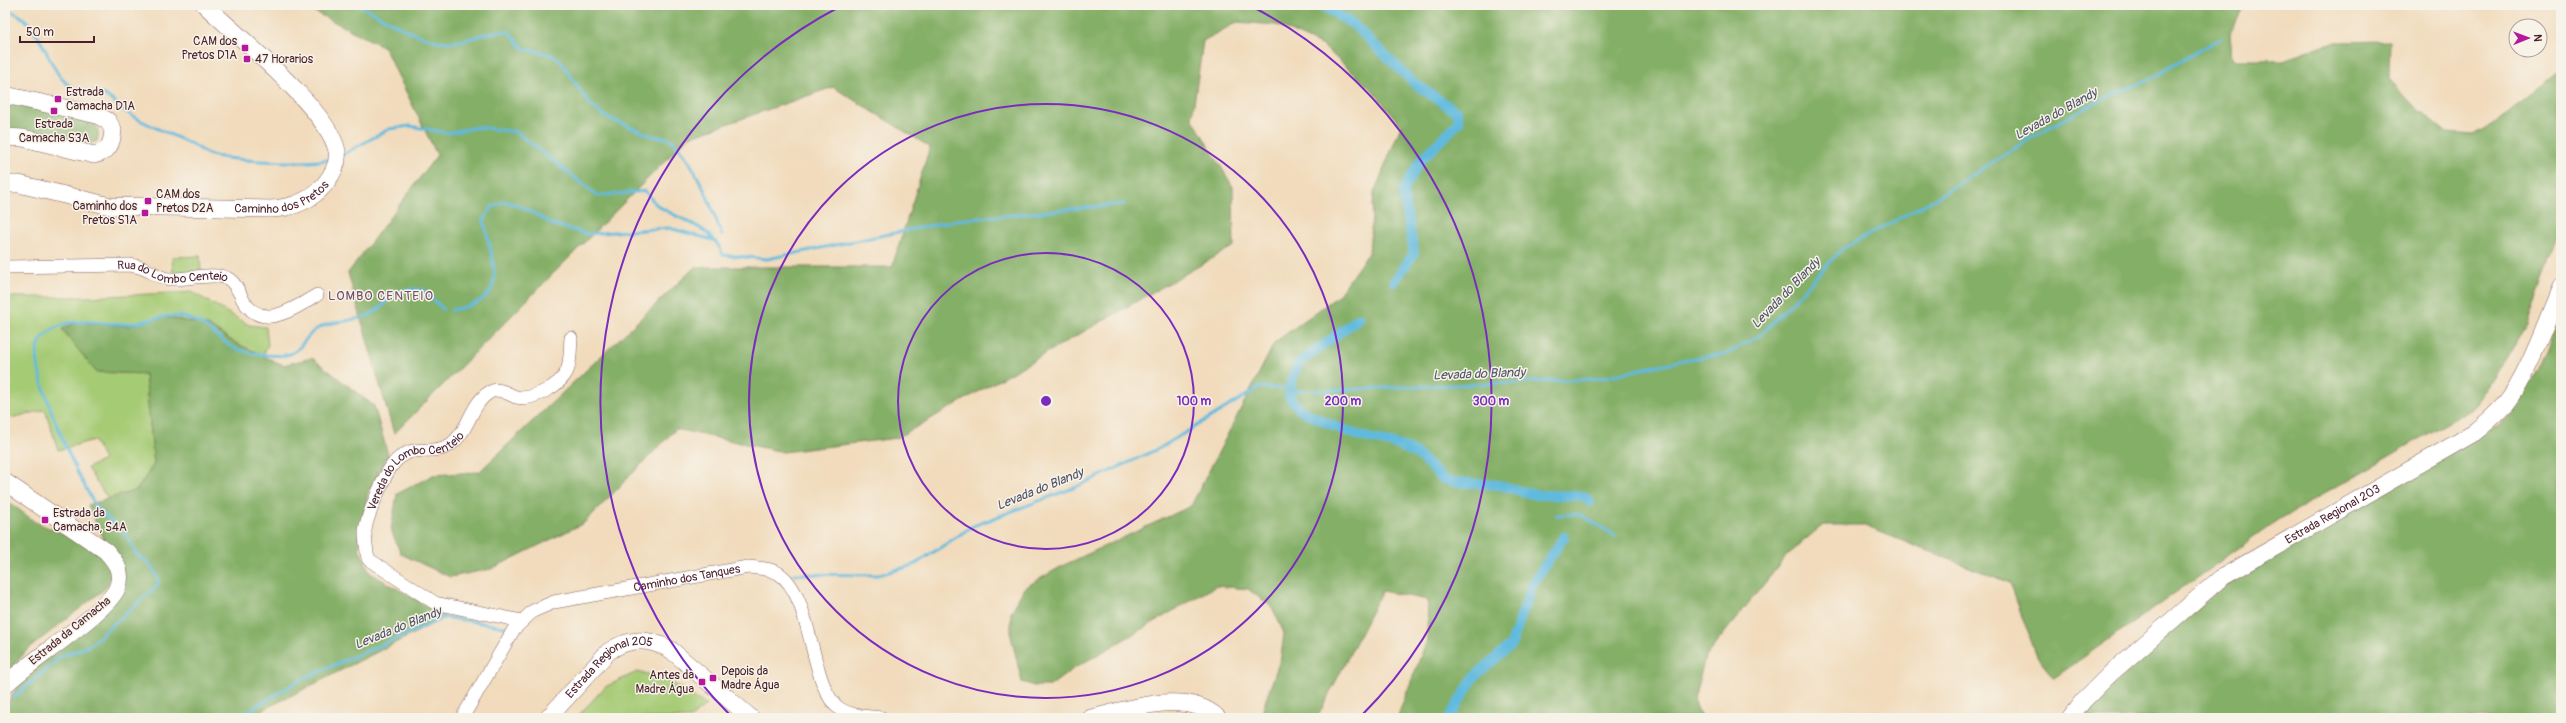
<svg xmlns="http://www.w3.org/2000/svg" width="2566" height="723" viewBox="0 0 2566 723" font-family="Pangolin,sans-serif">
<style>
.green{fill:#a6cb75;stroke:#787550}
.forest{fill:#84af66;stroke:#676748}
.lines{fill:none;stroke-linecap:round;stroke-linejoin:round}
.stream{stroke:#60bade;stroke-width:3}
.canal{stroke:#60bade;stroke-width:10}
.minor-casing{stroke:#84615e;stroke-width:14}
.major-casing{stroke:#84615e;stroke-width:18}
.minor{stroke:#fff;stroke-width:13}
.major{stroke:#fff;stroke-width:17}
.ring{fill:none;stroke:#7b2cbf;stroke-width:2}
.poi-dot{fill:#b5179e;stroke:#f7f3e8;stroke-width:1.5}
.labels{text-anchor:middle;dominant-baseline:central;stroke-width:3;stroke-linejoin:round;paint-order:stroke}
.poi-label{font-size:12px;fill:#4a1f2b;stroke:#f7f3e8;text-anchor:start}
.street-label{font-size:12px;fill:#4a1f2b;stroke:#f7f3e8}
.water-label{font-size:13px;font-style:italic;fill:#52556a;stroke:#f7f3e8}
.neighbourhood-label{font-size:13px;letter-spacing:1px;fill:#754d6b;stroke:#f7f3e8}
.centre{fill:#7b2cbf;stroke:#f7f3e8;stroke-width:2}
.ring-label{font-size:12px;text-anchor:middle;font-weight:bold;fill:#7b2cbf;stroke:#f7f3e8;stroke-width:3;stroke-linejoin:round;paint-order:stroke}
</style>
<rect width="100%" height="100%" fill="#f7f3e8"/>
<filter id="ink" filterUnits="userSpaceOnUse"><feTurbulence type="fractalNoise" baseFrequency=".025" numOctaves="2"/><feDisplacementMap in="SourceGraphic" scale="8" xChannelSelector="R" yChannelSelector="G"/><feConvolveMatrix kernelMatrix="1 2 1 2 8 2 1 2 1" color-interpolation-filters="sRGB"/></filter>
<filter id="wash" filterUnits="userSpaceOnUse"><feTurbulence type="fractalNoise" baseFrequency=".012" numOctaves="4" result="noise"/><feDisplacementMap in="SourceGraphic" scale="16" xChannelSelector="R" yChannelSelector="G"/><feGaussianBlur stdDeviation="0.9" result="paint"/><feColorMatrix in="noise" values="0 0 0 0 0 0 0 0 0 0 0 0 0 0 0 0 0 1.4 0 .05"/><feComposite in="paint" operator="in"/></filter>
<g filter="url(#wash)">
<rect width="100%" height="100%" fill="#f1dbbc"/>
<path class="green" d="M 200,256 L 201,273 L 173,275 L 172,257 Z
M 192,292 L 249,325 L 266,327 L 268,345 L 263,355 L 237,344 L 207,325 L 163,317 L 127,326 L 78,322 L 96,372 L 145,374 L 154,464 L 137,490 L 108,499 L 87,468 L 104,460 L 94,440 L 58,450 L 45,410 L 10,418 L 5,403 L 5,306 L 9,297 L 86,297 Z
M 637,672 L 664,677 L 706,705 L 691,718 L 576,718 L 605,687 Z"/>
<path class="forest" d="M 301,5 L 2244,5 L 2230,34 L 2232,60 L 2283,60 L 2336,42 L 2390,41 L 2389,79 L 2416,108 L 2447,133 L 2473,135 L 2498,121 L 2561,69 L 2561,234 L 2526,327 L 2475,407 L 2280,519 L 2054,678 L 2037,657 L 2010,583 L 1862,525 L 1823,525 L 1789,553 L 1705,657 L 1694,699 L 1701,718 L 1397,718 L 1427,640 L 1428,600 L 1382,591 L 1317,718 L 1265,718 L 1263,708 L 1281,657 L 1284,633 L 1272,607 L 1248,589 L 1216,586 L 1073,669 L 1050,686 L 1034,686 L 1022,682 L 1011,636 L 1011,613 L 1024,588 L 1062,566 L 1191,506 L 1275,342 L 1338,296 L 1369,252 L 1374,193 L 1401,126 L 1374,92 L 1323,46 L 1277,25 L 1237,22 L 1203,41 L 1192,118 L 1233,187 L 1234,246 L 897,438 L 783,452 L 676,429 L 584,523 L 491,569 L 450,577 L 401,554 L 391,530 L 397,494 L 433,475 L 479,472 L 695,267 L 892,267 L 930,147 L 833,87 L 689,137 L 394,434 L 348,273 L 437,155 L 384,47 Z
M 5,102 L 89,118 C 97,126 100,130 97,141 L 87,145 L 5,133 Z
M 2561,312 L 2561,718 L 2078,718 L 2171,630 L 2220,589 L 2487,432 L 2513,413 L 2541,362 Z
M 163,317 L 207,325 L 237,344 L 283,365 L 312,358 L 374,406 L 388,455 L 368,492 L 359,548 L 370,573 L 446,617 L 247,718 L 5,718 L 5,707 L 19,684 L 124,587 L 88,505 L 137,490 L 154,464 L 145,374 L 96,372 L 62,329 L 78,322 L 127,326 Z
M 5,499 L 35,522 L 101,550 C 109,564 114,572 107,587 L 27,650 L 5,676 Z"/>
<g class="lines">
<path class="stream" d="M 359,5 C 385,18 423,44 452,42 C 472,41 489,29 509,32 L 524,49 L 550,54 L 560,60 L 589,103 L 604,116 L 652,136 L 668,138 L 675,143 L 689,161 L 705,191 L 722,235
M 5,10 C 43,16 45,70 70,86 C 80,93 92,91 102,94 C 114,99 123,111 134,117 C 154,128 175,136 195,146 C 199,148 203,152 208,154 C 228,161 310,165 331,159
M 342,155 L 389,129 L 410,126 L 448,133 L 478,127 L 516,132 L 598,196 L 645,191 C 649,195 653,202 657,205 C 681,222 712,225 723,255 L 767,259 L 958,220 L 1124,204
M 451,310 C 514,300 492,266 484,220 L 492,207 L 505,201 L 524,208 L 552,224 L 587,234 L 669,228 L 713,240
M 1292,390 L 1305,391
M 1311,391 L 1595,379 L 1688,359 L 1726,354 L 1762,334 L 1842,249 L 1933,200 L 2039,133 L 2088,106 L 2154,77 L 2220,38
M 75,467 C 64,443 29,367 39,344 C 43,334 55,327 65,324 C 84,319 105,324 125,324 C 147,324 162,311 187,318 C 210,325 215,337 232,347 C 243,353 274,357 286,355 C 300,353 304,338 315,330 C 332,319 352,323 369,315 C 390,306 391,283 424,291 L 443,309
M 1556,515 L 1579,514 L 1616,536
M 793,574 L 878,575 L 914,565 L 973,526 L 1076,487 L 1160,448 L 1260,387 L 1285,389
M 14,697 L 62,656 L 89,646 L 158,585 L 158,578 L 149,563 L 137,555 L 126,535 L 96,507 L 76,470
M 236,718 L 302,679 L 446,617 L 511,628"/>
<path class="canal" d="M 1322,5 L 1354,25 L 1414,83 L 1457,112 L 1459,122 L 1420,161 L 1403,191 L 1414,253 L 1394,282
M 1359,318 L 1298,364 L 1292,380 L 1289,396 L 1300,410 L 1334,426 L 1360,436 L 1398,445 L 1417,454 L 1443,479 L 1454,482 L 1498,485 L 1536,495 L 1584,496 L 1590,502
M 1449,718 L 1474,677 L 1511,645 L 1533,583 L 1564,537"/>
</g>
</g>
<g filter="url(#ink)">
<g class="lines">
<g class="minor-casing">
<g id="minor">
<path id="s1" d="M 5,267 L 129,265 C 147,266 157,278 169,279 C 184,280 214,272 227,278 C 235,282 239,292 243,300 C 262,332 293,309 317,295"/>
<path id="s2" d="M 522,621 L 435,603 L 368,559 C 367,551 365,541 365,532 C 365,520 386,471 394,463 C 397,459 405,454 409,452 C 421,448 436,453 448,446 C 469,434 470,403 490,392 C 500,387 507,394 516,397 C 532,401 560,386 567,371 C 571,361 570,348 571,338"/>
<path id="s3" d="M 462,718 L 514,629 L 533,611 L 554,602 L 748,567 C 757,568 769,568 778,573 C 814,595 809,688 840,709 C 852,717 868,716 882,718"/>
</g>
</g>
<g class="major-casing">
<g id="major">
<path d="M 5,95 L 97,115 L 108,121 L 113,130 C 112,144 109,152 94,155 L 23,138 L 5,137"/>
<path id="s4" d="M 5,184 L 19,184 L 110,206 L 271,209 C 292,208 311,201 325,184 C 332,175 339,162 337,151 C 329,110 237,36 205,5"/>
<path d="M 5,482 L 106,551 C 115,561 123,571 118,586 C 111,610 27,663 5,685"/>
<path id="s5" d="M 548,718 L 608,652 C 629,637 648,638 671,650 L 751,718"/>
<path d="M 1091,718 C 1128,710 1187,688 1218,718"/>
<path id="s6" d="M 2070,718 L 2083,701 L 2111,673 L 2221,578 L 2474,433 C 2485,424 2496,415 2505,404 C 2527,377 2547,320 2561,287"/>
</g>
</g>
<use href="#minor" class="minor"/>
<use href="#major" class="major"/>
</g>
</g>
<g class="ring">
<circle cx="1046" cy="401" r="148"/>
<circle cx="1046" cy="401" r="297"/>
<path d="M731 716A445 445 0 0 1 841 6M1251 6A445 445 0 0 1 1361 716"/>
</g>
<g class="poi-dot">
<rect x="241" y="44" width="8" height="8" rx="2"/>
<rect x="243" y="55" width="8" height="8" rx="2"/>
<rect x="54" y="95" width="8" height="8" rx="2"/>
<rect x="50" y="107" width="8" height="8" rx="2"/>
<rect x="144" y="197" width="8" height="8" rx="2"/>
<rect x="141" y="209" width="8" height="8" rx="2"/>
<rect x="41" y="516" width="8" height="8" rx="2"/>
<rect x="709" y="674" width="8" height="8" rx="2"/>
<rect x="698" y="678" width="8" height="8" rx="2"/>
</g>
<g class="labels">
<g class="poi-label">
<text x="237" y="41" text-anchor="end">CAM dos<tspan x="237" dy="14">Pretos D1A</tspan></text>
<text x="255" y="59">47 Horarios</text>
<text x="66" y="92">Estrada<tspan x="66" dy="14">Camacha D1A</tspan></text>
<text x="54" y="124" text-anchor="middle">Estrada<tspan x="54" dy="14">Camacha S3A</tspan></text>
<text x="156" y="194">CAM dos<tspan x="156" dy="14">Pretos D2A</tspan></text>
<text x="137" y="206" text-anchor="end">Caminho dos<tspan x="137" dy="14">Pretos S1A</tspan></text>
<text x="53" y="513">Estrada da<tspan x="53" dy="14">Camacha, S4A</tspan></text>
<text x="721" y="671">Depois da<tspan x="721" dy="14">Madre Água</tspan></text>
<text x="694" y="675" text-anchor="end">Antes da<tspan x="694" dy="14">Madre Água</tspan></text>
</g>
<g class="street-label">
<text stroke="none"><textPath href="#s4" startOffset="282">Caminho dos Pretos</textPath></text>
<text stroke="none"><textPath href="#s1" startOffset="169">Rua do Lombo Centeio</textPath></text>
<text stroke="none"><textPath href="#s2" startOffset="284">Vereda do Lombo Centeio</textPath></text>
<text stroke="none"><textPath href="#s6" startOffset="335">Estrada Regional 203</textPath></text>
<text stroke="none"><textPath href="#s3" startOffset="287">Caminho dos Tanques</textPath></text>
<text transform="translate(70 631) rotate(-39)">Estrada da Camacha</text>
<text stroke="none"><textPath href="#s5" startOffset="83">Estrada Regional 205</textPath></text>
</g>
<g class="water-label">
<text transform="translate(2056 114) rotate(-29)">Levada do Blandy</text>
<text transform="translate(1786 293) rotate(-46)">Levada do Blandy</text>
<text transform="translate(1479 374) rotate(-2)">Levada do Blandy</text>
<text transform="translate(1040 489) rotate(-22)">Levada do Blandy</text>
<text transform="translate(398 628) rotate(-22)">Levada do Blandy</text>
</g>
<g class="neighbourhood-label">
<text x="381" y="296">LOMBO CENTEIO</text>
</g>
</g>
<circle cx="1046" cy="401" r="6" class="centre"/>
<g class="ring-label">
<text x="1194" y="405">100 m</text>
<text x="1343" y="405">200 m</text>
<text x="1491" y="405">300 m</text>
</g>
<rect width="2566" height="723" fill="none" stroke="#f7f3e8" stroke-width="20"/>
<g transform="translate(2528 38) rotate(89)"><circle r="19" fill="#f7f3e8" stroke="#b29e9c"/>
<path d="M0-3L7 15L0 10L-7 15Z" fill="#b5179e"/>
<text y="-6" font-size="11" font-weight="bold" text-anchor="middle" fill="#4a1f2b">N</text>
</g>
<path d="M20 36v6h74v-6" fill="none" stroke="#4a1f2b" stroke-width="2"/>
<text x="26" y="36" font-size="12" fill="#4a1f2b" stroke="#f7f3e8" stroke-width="3" paint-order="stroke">50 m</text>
</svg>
